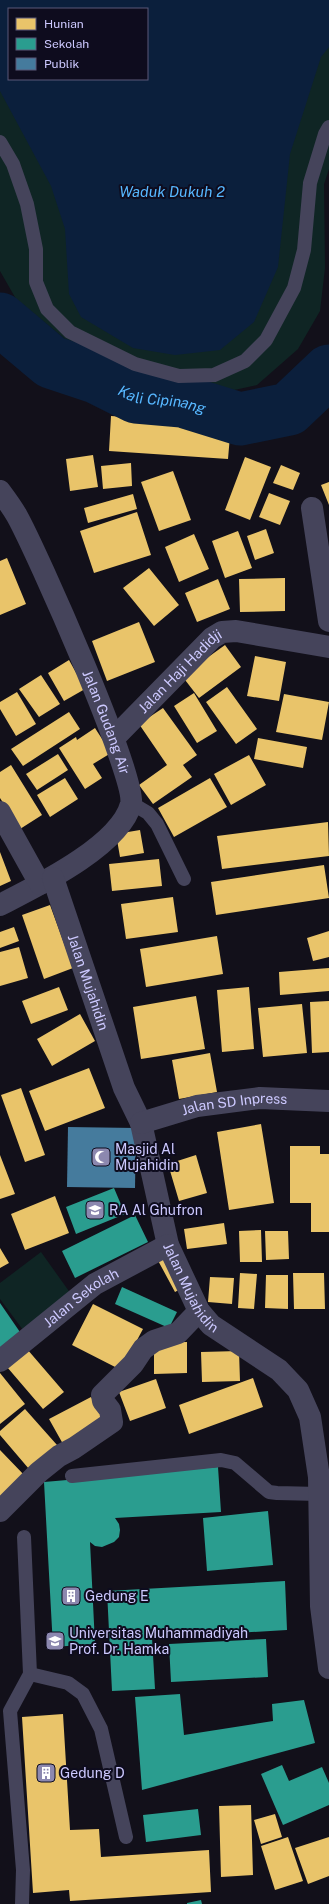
<svg xmlns="http://www.w3.org/2000/svg" width="329" height="1904" viewBox="0 0 329 1904" font-family="'Public Sans',sans-serif">
<style>
.green{fill:#0f2524;fill-rule:evenodd}
.water{fill:#0b1f3c;fill-rule:evenodd}
.homes{fill:#e9c46a}
.schools{fill:#2a9d8f}
.public{fill:#457b9d}
.lines{fill:none;stroke-linecap:round;stroke-linejoin:round}
.river{stroke:#0b1f3c;stroke-width:53}
.service{stroke:#45445b;stroke-width:14}
.minor{stroke:#45445b;stroke-width:22}
.labels{text-anchor:middle;dominant-baseline:central;stroke-width:4;stroke-linejoin:round;paint-order:stroke}
.street-label{font-size:14px;fill:#cdc9ff;stroke:#0e0c1e}
.poi-label{font-size:14px;fill:#cdc9ff;stroke:#0e0c1e;text-anchor:start}
.water-label{font-size:15px;font-style:italic;fill:#57b7ff;stroke:#0e0c1e}
</style>
<rect width="100%" height="100%" fill="#12101a"/>
<path class="green" d="M 0,0 L 329,0 L 329,169 L 324,184 L 325,268 L 320,311 L 298,349 L 257,385 L 216,394 L 160,388 L 76,348 L 16,299 L 0,271 ZM 9,9 L 147,9 L 147,79 L 9,79 Z
M 41,1252 L 71,1294 L 23,1330 L 0,1299 L 0,1283 Z"/>
<path class="water" d="M 0,0 L 329,0 L 329,47 L 321,57 L 290,154 L 278,267 L 254,322 L 220,350 L 175,355 L 133,348 L 81,317 L 69,294 L 65,229 L 51,186 L 0,91 ZM 9,9 L 147,9 L 147,79 L 9,79 Z"/>
<path class="homes" d="M 111,416 L 231,424 L 228,459 L 109,451 Z
M 93,455 L 98,487 L 70,491 L 66,459 Z
M 245,457 L 271,467 L 250,520 L 225,510 Z
M 131,463 L 132,486 L 103,489 L 101,466 Z
M 281,465 L 300,473 L 293,490 L 273,483 Z
M 173,471 L 191,520 L 159,531 L 141,482 Z
M 329,482 L 329,505 L 321,485 Z
M 269,493 L 290,501 L 280,525 L 259,517 Z
M 133,494 L 137,509 L 88,523 L 84,508 Z
M 137,512 L 151,555 L 94,573 L 80,531 Z
M 266,529 L 274,553 L 255,560 L 247,536 Z
M 238,531 L 252,568 L 225,578 L 212,541 Z
M 194,534 L 209,569 L 179,582 L 165,547 Z
M 7,558 L 26,604 L 0,615 L 0,561 Z
M 149,568 L 179,605 L 154,626 L 123,588 Z
M 285,578 L 285,611 L 240,612 L 239,579 Z
M 218,579 L 230,609 L 197,622 L 185,593 Z
M 139,622 L 155,662 L 107,681 L 92,641 Z
M 225,645 L 241,667 L 199,698 L 182,676 Z
M 255,656 L 286,662 L 279,701 L 247,696 Z
M 69,660 L 85,689 L 64,701 L 48,673 Z
M 41,675 L 60,704 L 39,717 L 19,689 Z
M 227,687 L 257,729 L 236,744 L 206,702 Z
M 17,692 L 36,724 L 16,736 L 0,709 L 0,702 Z
M 194,693 L 217,731 L 197,743 L 174,706 Z
M 284,694 L 329,702 L 322,740 L 276,732 Z
M 163,708 L 197,755 L 183,765 L 192,777 L 153,804 L 139,785 L 167,765 L 139,724 Z
M 69,712 L 80,729 L 23,766 L 11,749 Z
M 95,728 L 111,753 L 93,764 L 102,778 L 85,789 L 59,748 L 76,737 L 77,740 Z
M 258,738 L 307,747 L 303,768 L 254,759 Z
M 58,754 L 68,770 L 37,790 L 26,774 Z
M 249,755 L 266,785 L 231,805 L 214,774 Z
M 11,765 L 42,815 L 20,829 L 0,798 L 0,772 Z
M 65,778 L 78,799 L 50,817 L 37,795 Z
M 210,778 L 227,807 L 174,837 L 158,808 Z
M 328,822 L 329,856 L 222,869 L 217,836 Z
M 140,830 L 144,853 L 120,857 L 116,834 Z
M 0,852 L 11,881 L 0,886 Z
M 159,859 L 162,886 L 112,891 L 109,864 Z
M 324,865 L 329,898 L 216,915 L 211,882 Z
M 173,897 L 178,932 L 126,939 L 121,904 Z
M 50,905 L 73,968 L 44,979 L 22,915 Z
M 14,927 L 19,941 L 0,948 L 0,932 Z
M 329,931 L 329,957 L 313,961 L 307,938 Z
M 217,936 L 223,974 L 146,987 L 140,949 Z
M 19,947 L 28,978 L 0,986 L 0,952 Z
M 329,968 L 329,991 L 280,995 L 279,972 Z
M 59,987 L 68,1010 L 31,1024 L 22,1001 Z
M 249,987 L 254,1049 L 222,1052 L 217,990 Z
M 196,996 L 205,1049 L 141,1059 L 133,1007 Z
M 329,1001 L 329,1052 L 312,1053 L 310,1002 Z
M 302,1004 L 307,1053 L 263,1057 L 258,1008 Z
M 80,1014 L 95,1041 L 52,1066 L 37,1039 Z
M 210,1053 L 217,1092 L 179,1099 L 172,1060 Z
M 89,1068 L 105,1108 L 45,1131 L 29,1091 Z
M 21,1088 L 45,1155 L 25,1162 L 1,1095 Z
M 261,1124 L 274,1203 L 229,1210 L 217,1132 Z
M 290,1146 L 320,1146 L 320,1154 L 329,1154 L 329,1232 L 311,1232 L 311,1203 L 290,1203 Z
M 0,1155 L 15,1194 L 0,1199 Z
M 196,1155 L 207,1193 L 179,1201 L 168,1164 Z
M 55,1196 L 69,1233 L 25,1250 L 11,1214 Z
M 224,1223 L 227,1244 L 187,1249 L 184,1229 Z
M 261,1230 L 262,1262 L 240,1262 L 239,1231 Z
M 265,1231 L 288,1231 L 289,1259 L 266,1260 Z
M 0,1248 L 9,1263 L 0,1268 Z
M 166,1249 L 186,1286 L 175,1292 L 155,1255 Z
M 240,1273 L 257,1274 L 254,1309 L 238,1308 Z
M 293,1273 L 324,1273 L 325,1309 L 294,1309 Z
M 266,1275 L 288,1275 L 288,1309 L 265,1308 Z
M 210,1277 L 234,1278 L 232,1304 L 208,1302 Z
M 93,1304 L 143,1329 L 121,1370 L 72,1345 Z
M 187,1342 L 187,1373 L 154,1374 L 154,1343 Z
M 27,1349 L 64,1392 L 43,1409 L 7,1367 Z
M 239,1351 L 240,1381 L 202,1382 L 201,1352 Z
M 0,1373 L 25,1404 L 0,1424 Z
M 253,1378 L 263,1407 L 189,1434 L 179,1405 Z
M 156,1379 L 166,1408 L 130,1421 L 119,1392 Z
M 91,1397 L 105,1422 L 63,1444 L 49,1419 Z
M 25,1409 L 57,1445 L 29,1469 L 0,1435 L 0,1431 Z
M 0,1450 L 26,1477 L 0,1502 Z
M 63,1714 L 70,1830 L 99,1829 L 101,1857 L 209,1850 L 211,1892 L 70,1901 L 69,1890 L 33,1893 L 22,1717 Z
M 251,1805 L 253,1875 L 221,1877 L 219,1806 Z
M 275,1814 L 282,1837 L 261,1844 L 254,1820 Z
M 288,1837 L 303,1881 L 275,1890 L 261,1846 Z
M 329,1837 L 329,1876 L 308,1884 L 295,1848 Z"/>
<path class="schools" d="M 114,1188 L 125,1214 L 76,1234 L 66,1207 Z
M 135,1215 L 148,1242 L 75,1278 L 62,1251 Z
M 122,1287 L 177,1312 L 169,1328 L 115,1304 Z
M 0,1303 L 22,1335 L 0,1349 Z
M 218,1467 L 221,1512 L 115,1518 L 119,1524 L 120,1530 L 119,1537 L 114,1542 L 102,1547 L 95,1546 L 90,1542 L 95,1644 L 53,1647 L 44,1482 Z
M 268,1511 L 273,1565 L 207,1571 L 203,1518 Z
M 285,1581 L 287,1630 L 152,1638 L 155,1689 L 112,1691 L 107,1591 Z
M 266,1639 L 268,1677 L 171,1682 L 169,1644 Z
M 180,1694 L 184,1735 L 273,1721 L 272,1704 L 304,1700 L 315,1743 L 142,1790 L 135,1697 Z
M 282,1765 L 289,1781 L 322,1767 L 329,1783 L 329,1805 L 283,1825 L 261,1774 Z
M 198,1809 L 201,1835 L 146,1842 L 143,1815 Z
M 201,1900 L 202,1904 L 187,1904 L 187,1903 Z"/>
<path class="public" d="M 68,1127 L 136,1128 L 135,1188 L 67,1187 Z"/>
<g class="lines">
<path class="river" id="s1" d="M 0,319 L 51,362 L 96,377 L 136,397 L 182,401 L 240,419 L 289,409 L 329,371"/>
<path class="service" d="M 0,142 L 13,164 L 27,204 L 36,249 L 36,282 L 47,309 L 70,332 L 135,364 L 179,376 L 214,375 L 245,361 L 266,340 L 294,288 L 304,250 L 310,183 L 325,134 L 329,127
M 131,803 L 148,813 L 157,824 L 184,879
M 72,1476 L 221,1460 L 235,1463 L 269,1492 L 277,1493 L 319,1494
M 30,1674 L 68,1683 L 83,1694 L 101,1729 L 126,1837
M 22,1904 L 23,1870 L 10,1711 L 30,1674 L 24,1537"/>
<g class="minor">
<path id="s2" d="M 0,491 C 6,499 12,507 17,516 C 36,550 137,777 131,804 C 120,846 37,886 0,905"/>
<path d="M 312,508 L 329,621"/>
<path id="s3" d="M 114,738 L 212,638 L 222,632 L 236,631 L 329,647"/>
<path d="M 0,812 L 40,884"/>
<path id="s4" d="M 53,878 L 124,1088 L 141,1123 L 168,1245 L 199,1311 L 211,1325 L 279,1370 L 298,1390 L 310,1417 L 319,1477 L 321,1606 L 329,1668"/>
<path id="s5" d="M 141,1123 L 197,1106 L 260,1098 L 329,1101"/>
<path id="s6" d="M 0,1361 L 95,1284 L 168,1245"/>
<path d="M 0,1511 L 39,1472 L 59,1456 L 74,1448 L 112,1422 L 110,1410 L 103,1401 L 102,1395 L 133,1364 L 143,1349 L 154,1341 L 178,1333 L 199,1311"/>
</g>
</g>
<defs>
<g id="mosque-square" transform="scale(1)"><rect x="-9" y="-9" width="18" height="18" rx="4" fill="#8c88af" stroke="#0e0c1e"/><path d="M3.5-4.9A6 6 0 1 0 3.5 4.9A5 5 0 1 1 3.5-4.9Z" fill="#fff"/></g>
<g id="school-square" transform="scale(1)"><rect x="-9" y="-9" width="18" height="18" rx="4" fill="#8c88af" stroke="#0e0c1e"/><path d="M0-5L7-2L0 1L-7-2ZM-4 1L0 2.5L4 1V4Q0 6-4 4Z" fill="#fff"/></g>
<g id="building-square" transform="scale(1)"><rect x="-9" y="-9" width="18" height="18" rx="4" fill="#8c88af" stroke="#0e0c1e"/><path d="M-4-6H4V6H1V3H-1V6H-4ZM-2.5-4.3h1.7v1.8h-1.7ZM.8-4.3h1.7v1.8H.8ZM-2.5-1h1.7V.8h-1.7ZM.8-1h1.7V.8H.8Z" fill="#fff"/></g>
<g id="university-square" transform="scale(1)"><rect x="-9" y="-9" width="18" height="18" rx="4" fill="#8c88af" stroke="#0e0c1e"/><path d="M0-5L7-2L0 1L-7-2ZM-4 1L0 2.5L4 1V4Q0 6-4 4Z" fill="#fff"/></g>
</defs>
<g fill-rule="evenodd">
<use href="#mosque-square" x="101" y="1157"/>
<use href="#school-square" x="95" y="1210"/>
<use href="#building-square" x="71" y="1596"/>
<use href="#university-square" x="55" y="1641"/>
<use href="#building-square" x="46" y="1773"/>
</g>
<g class="labels">
<g class="street-label">
<text stroke="none"><textPath href="#s3" startOffset="94">Jalan Haji Hadidji</textPath></text>
<text stroke="none"><textPath href="#s2" startOffset="255">Jalan Gudang Air</textPath></text>
<text stroke="none"><textPath href="#s4" startOffset="110">Jalan Mujahidin</textPath></text>
<text stroke="none"><textPath href="#s5" startOffset="96">Jalan SD Inpress</textPath></text>
<text stroke="none"><textPath href="#s4" startOffset="434">Jalan Mujahidin</textPath></text>
<text stroke="none"><textPath href="#s6" startOffset="103">Jalan Sekolah</textPath></text>
</g>
<g class="poi-label">
<text x="115" y="1149">Masjid Al<tspan x="115" dy="16">Mujahidin</tspan></text>
<text x="109" y="1210">RA Al Ghufron</text>
<text x="85" y="1596">Gedung E</text>
<text x="69" y="1633">Universitas Muhammadiyah<tspan x="69" dy="16">Prof. Dr. Hamka</tspan></text>
<text x="60" y="1773">Gedung D</text>
</g>
<g class="water-label">
<text x="172" y="191">Waduk Dukuh 2</text>
<text stroke="none"><textPath href="#s1" startOffset="185">Kali Cipinang</textPath></text>
</g>
</g>
<rect x="8" y="8" width="140" height="72" fill="#0e0c1e" stroke="#5a5878"/>
<rect x="16" y="18" width="20" height="12" fill="#e9c46a" stroke="#5a5878"/>
<text x="44" y="28" font-size="12" fill="#cdc9ff">Hunian</text>
<rect x="16" y="38" width="20" height="12" fill="#2a9d8f" stroke="#5a5878"/>
<text x="44" y="48" font-size="12" fill="#cdc9ff">Sekolah</text>
<rect x="16" y="58" width="20" height="12" fill="#457b9d" stroke="#5a5878"/>
<text x="44" y="68" font-size="12" fill="#cdc9ff">Publik</text>
</svg>
